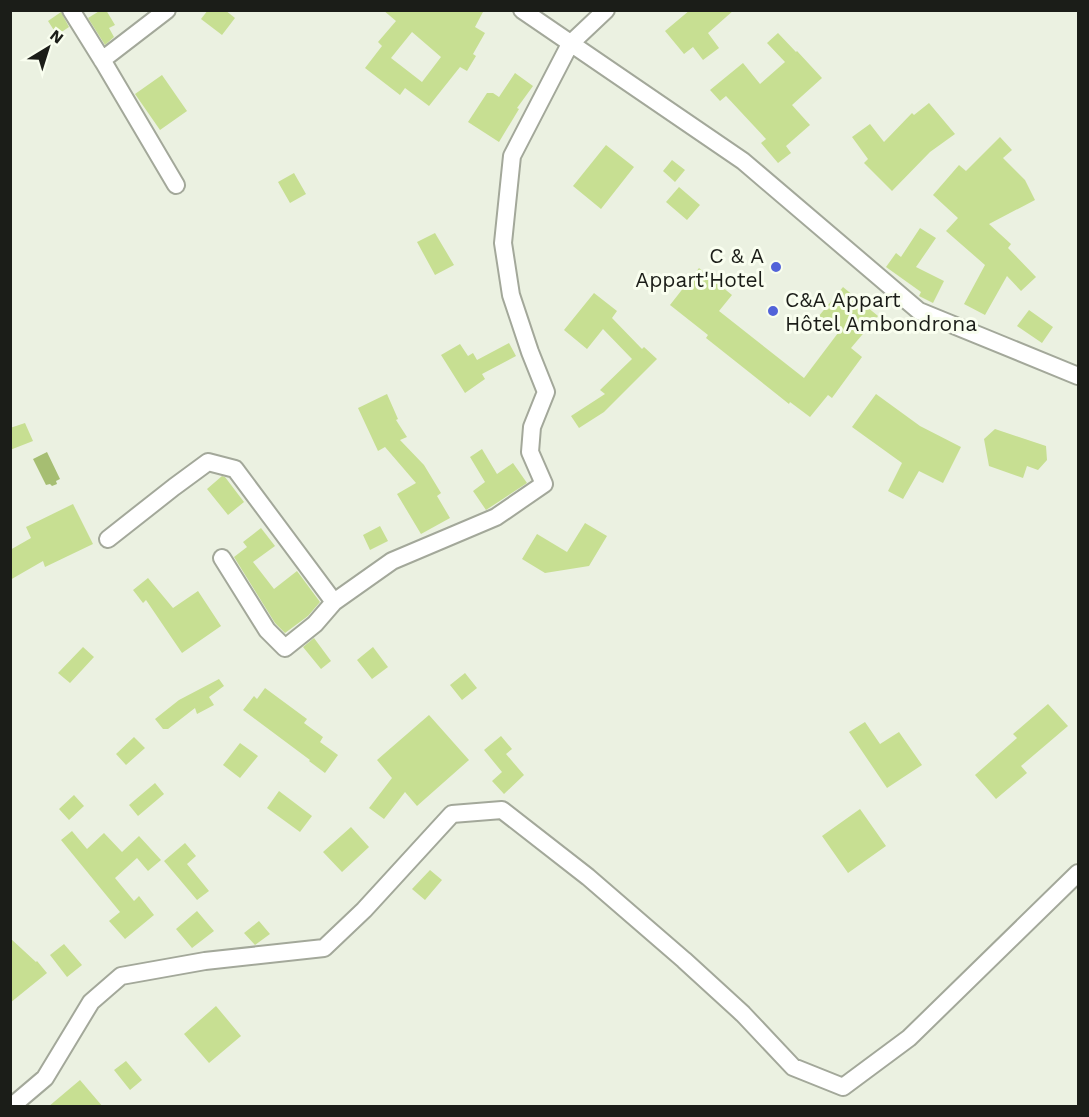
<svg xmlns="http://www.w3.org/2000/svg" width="1089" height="1117" viewBox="0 0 1089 1117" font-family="'Work Sans',sans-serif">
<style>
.water{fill:#a6be72}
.building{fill:#c7df92;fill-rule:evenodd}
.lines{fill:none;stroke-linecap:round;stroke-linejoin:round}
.minor-casing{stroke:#a3a89a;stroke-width:20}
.minor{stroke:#fff;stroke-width:16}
.poi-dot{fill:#5263d9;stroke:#f9feef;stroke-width:2}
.labels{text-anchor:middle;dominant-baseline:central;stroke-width:6;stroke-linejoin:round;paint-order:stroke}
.poi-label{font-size:21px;fill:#1b1d18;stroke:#f9feef;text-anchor:end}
</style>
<rect width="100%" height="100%" fill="#ebf1e1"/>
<path class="water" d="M 47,452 L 60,479 L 56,481 L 57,484 L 52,486 L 50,484 L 46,485 L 33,459 Z"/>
<path class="building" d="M 101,10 L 106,10 L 115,25 L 109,28 L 114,37 L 105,45 L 88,18 Z
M 208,10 L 225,10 L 235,18 L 222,35 L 201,19 Z
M 383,10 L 484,10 L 475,27 L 485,33 L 473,54 L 476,56 L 467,71 L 460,67 L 429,106 L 405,88 L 400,95 L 365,68 L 382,46 L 378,42 L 396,21 ZM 412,32 L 441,57 L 422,82 L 391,58 Z
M 690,10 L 734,10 L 708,33 L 719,48 L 703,60 L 693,47 L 684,54 L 665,31 Z
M 61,12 L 69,27 L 57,35 L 48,21 Z
M 778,33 L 796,52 L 797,51 L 822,78 L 792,105 L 810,125 L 786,146 L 791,153 L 778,163 L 761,143 L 766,139 L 726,96 L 720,101 L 710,90 L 743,63 L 760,84 L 785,62 L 767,43 Z
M 515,73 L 533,86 L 517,108 L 519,109 L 499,142 L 468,122 L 487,93 L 493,93 L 499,97 Z
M 162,75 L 187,111 L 160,130 L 135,94 Z
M 929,103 L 955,134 L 930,152 L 892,191 L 864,163 L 868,159 L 852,137 L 870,124 L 884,142 L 912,113 L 914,115 Z
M 1000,137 L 1012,150 L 1003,158 L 1025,180 L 1035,200 L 989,224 L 1011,244 L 1008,248 L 1036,277 L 1021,291 L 1007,276 L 985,315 L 964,304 L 985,265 L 946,231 L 958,218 L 933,195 L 959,165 L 966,171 Z
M 606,145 L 634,167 L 601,209 L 573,186 Z
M 672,160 L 685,170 L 675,182 L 663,171 Z
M 294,173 L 306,194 L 290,203 L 278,182 Z
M 679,187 L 700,205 L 687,220 L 666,202 Z
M 920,228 L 936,238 L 916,267 L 944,281 L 933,303 L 919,296 L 921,292 L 886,267 L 896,253 L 901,257 Z
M 435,233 L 454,265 L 435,275 L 417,242 Z
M 699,268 L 732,295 L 719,311 L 804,378 L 838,333 L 818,317 L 843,287 L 878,316 L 851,348 L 862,357 L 832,398 L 828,395 L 810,417 L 790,402 L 789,404 L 706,338 L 708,335 L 670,305 Z
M 594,293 L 617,311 L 612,318 L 642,349 L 644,347 L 657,359 L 604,412 L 579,428 L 571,416 L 605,394 L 600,390 L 632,359 L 603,329 L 587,349 L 564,330 Z
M 1029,310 L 1053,327 L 1042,343 L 1017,326 Z
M 509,343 L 516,356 L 482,374 L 485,379 L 465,393 L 441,355 L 460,344 L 468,356 L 473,353 L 477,360 Z
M 387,394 L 398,419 L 396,420 L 407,437 L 400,440 L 424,465 L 441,493 L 437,496 L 450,518 L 421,534 L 397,494 L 416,483 L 385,447 L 378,451 L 358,408 Z
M 876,394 L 920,426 L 961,447 L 943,483 L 919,471 L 903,499 L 888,491 L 902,463 L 852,427 Z
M 25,423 L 33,441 L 10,450 L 10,428 Z
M 995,429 L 1046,446 L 1047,460 L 1038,470 L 1027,466 L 1023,478 L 989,466 L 984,439 Z
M 482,449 L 497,474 L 513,463 L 527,483 L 486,510 L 473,491 L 485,482 L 470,457 Z
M 222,476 L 225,477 L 244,502 L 228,515 L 207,489 Z
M 73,504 L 93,544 L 45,567 L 43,561 L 10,580 L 10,550 L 31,538 L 26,527 Z
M 585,523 L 607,536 L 589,566 L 545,573 L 522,559 L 537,534 L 567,552 Z
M 380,526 L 388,541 L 370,550 L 363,535 Z
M 261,528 L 275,546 L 253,562 L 274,589 L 297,571 L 320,602 L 308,616 L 285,633 L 275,623 L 234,557 L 247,547 L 243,542 Z
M 148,578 L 173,608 L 198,591 L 221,626 L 182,653 L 146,600 L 143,603 L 133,590 Z
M 314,638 L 331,661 L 321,669 L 303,647 Z
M 83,647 L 94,657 L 70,683 L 58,673 Z
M 373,647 L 388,667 L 372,679 L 357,660 Z
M 465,673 L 477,688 L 462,700 L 450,685 Z
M 219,679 L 224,686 L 209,697 L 214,705 L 197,714 L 195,708 L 168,729 L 163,729 L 155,719 L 179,700 Z
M 265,688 L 307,719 L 304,723 L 323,737 L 320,742 L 338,755 L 325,773 L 309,761 L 310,760 L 243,710 L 254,696 L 257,699 Z
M 1048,704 L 1068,726 L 1021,766 L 1027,773 L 996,799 L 975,775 L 1017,738 L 1013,734 Z
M 429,715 L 469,760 L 417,806 L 405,792 L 384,819 L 369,808 L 392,778 L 377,760 Z
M 865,722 L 880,744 L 899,732 L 922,765 L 887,788 L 849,732 Z
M 501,736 L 512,749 L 506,754 L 524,775 L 504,794 L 492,781 L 502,772 L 484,750 Z
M 134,737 L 145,748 L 126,765 L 116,754 Z
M 240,743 L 258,756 L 240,778 L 223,765 Z
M 155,783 L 164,794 L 138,816 L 129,805 Z
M 279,791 L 312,816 L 300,832 L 267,808 Z
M 74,795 L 84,806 L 69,820 L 59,809 Z
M 860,809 L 886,846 L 848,873 L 822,836 Z
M 351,827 L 369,847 L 342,872 L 323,852 Z
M 72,831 L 87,849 L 104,833 L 122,852 L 139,836 L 161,860 L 148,871 L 137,858 L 115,878 L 134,901 L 139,896 L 154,915 L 125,939 L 109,921 L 120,912 L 61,840 Z
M 185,843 L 196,856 L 187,864 L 209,891 L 197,900 L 164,861 Z
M 430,870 L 442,880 L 425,900 L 412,889 Z
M 197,911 L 214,931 L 192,948 L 176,929 Z
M 259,921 L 270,934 L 255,945 L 244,933 Z
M 10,938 L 36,962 L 37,961 L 47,973 L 10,1003 Z
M 64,944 L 82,965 L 67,977 L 50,955 Z
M 216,1006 L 241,1036 L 209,1063 L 184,1034 Z
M 126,1061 L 142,1080 L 130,1090 L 114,1070 Z
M 80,1080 L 103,1107 L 48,1107 Z"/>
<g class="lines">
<g class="minor-casing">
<path id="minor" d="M 71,10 L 104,63 L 176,185
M 522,10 L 743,161 L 919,311 L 1078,376
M 102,60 L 167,10
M 108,539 L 174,487 L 208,462 L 235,469 L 334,602
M 222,558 L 267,630 L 285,648 L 315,624 L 334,602 L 392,561 L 496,517 L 544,484 L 530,452 L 532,427 L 546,392 L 530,352 L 511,295 L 503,243 L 512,156 L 570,44 L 606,10
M 12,1106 L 45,1078 L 91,1002 L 121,976 L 205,961 L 324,948 L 364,910 L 452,814 L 502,810 L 588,877 L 684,960 L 743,1014 L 793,1067 L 843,1087 L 909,1038 L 1078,873"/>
</g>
<use href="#minor" class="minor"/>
</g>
<g class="poi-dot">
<circle cx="776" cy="267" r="6"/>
<circle cx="773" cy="311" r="6"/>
</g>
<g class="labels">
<g class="poi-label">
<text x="764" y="255">C &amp; A<tspan x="764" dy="24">Appart'Hotel</tspan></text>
<text x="785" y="299" text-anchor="start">C&amp;A Appart<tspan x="785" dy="24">Hôtel Ambondrona</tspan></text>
</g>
</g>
<rect width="1089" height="1117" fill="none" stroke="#1b1d18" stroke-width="24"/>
<g transform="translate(48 48) rotate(38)" stroke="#f9feef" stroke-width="4.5" paint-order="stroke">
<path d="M0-4.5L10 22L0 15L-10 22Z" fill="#1b1d18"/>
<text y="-9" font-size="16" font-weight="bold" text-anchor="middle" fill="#1b1d18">N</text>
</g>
</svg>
